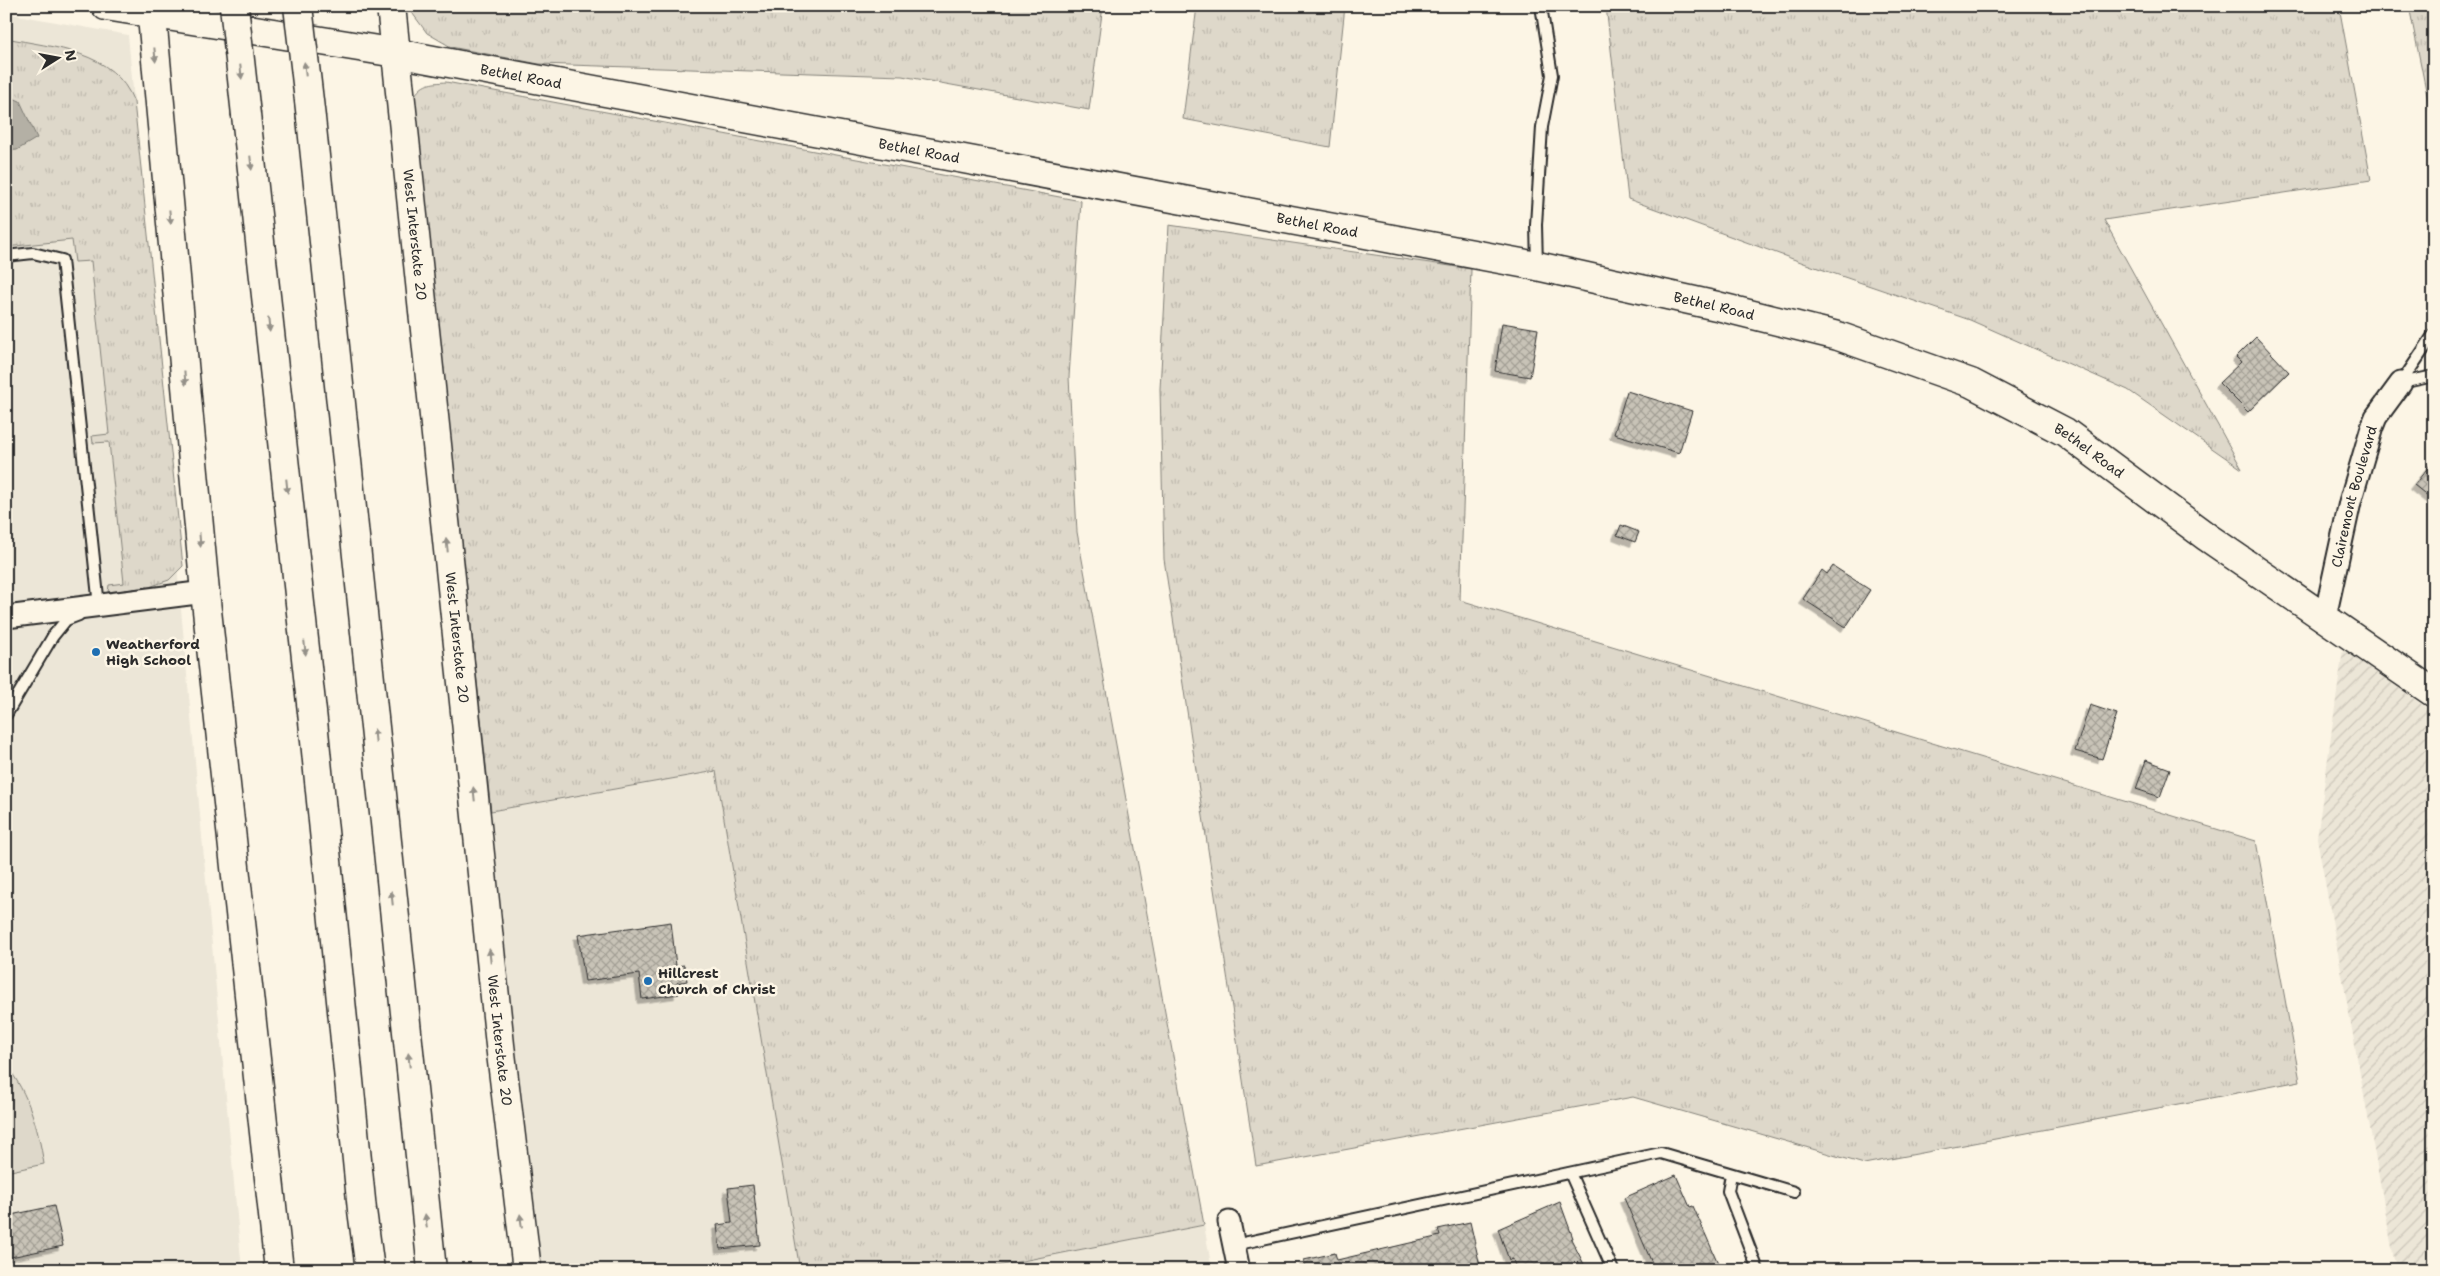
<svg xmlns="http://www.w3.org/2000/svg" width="2440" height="1276" viewBox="0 0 2440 1276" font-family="'Shantell Sans',sans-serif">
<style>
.built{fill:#ece6d7}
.industrial{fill:url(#industrial-furrows)}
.grass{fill:url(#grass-tufts);stroke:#84827a}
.pitch{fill:#ded8ca;stroke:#84827a}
.water{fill:#b4b0a5;stroke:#7d7b74}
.building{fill:url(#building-cross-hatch);stroke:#2b2b2b;filter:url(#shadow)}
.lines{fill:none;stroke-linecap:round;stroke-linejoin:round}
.lane-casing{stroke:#2b2b2b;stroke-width:14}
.street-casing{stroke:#2b2b2b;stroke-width:25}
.secondary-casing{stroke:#2b2b2b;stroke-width:31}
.highway-casing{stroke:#2b2b2b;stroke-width:31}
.lane{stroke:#fcf5e5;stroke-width:10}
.street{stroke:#fcf5e5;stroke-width:21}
.secondary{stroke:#fcf5e5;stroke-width:28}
.highway{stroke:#fcf5e5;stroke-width:28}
.highway-bridge-casing{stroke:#2b2b2b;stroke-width:31;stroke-linecap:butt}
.highway-bridge{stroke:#fcf5e5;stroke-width:28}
.oneway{fill:#949088}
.poi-dot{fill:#1f6fb2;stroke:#fcf5e5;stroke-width:2}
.labels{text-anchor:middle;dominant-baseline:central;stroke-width:5;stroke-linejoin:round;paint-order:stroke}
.street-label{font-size:14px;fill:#2b2b2b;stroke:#fcf5e5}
.poi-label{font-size:14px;font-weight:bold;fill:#2b2b2b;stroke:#fcf5e5;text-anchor:start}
</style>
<defs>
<pattern id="industrial-furrows" width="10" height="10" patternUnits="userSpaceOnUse" patternTransform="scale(1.25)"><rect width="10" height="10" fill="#ece6d7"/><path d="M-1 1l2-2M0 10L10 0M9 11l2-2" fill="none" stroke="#cbc5b9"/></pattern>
<pattern id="grass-tufts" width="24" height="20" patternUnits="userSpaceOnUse" patternTransform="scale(1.25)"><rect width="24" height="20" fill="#ded8ca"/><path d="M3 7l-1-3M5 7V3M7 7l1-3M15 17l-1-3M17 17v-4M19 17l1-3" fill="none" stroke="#bfbaae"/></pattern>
<pattern id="building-cross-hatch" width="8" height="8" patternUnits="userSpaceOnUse" patternTransform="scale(1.25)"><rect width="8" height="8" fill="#c8c3b7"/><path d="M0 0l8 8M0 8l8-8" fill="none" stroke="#a39f95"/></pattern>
<filter id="shadow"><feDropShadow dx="-4.5" dy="4.5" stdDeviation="0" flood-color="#0004"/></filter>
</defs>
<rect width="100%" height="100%" fill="#fcf5e5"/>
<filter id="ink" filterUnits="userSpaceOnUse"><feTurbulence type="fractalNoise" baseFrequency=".02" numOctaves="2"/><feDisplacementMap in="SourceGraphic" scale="10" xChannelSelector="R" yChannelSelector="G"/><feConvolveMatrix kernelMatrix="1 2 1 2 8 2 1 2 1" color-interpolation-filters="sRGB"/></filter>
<g filter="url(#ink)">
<path class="built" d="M 6,13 L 128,35 L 242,1270 L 6,1270 Z
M 716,771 L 800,1270 L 537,1270 L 491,811 Z
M 1204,1225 L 1212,1270 L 977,1270 Z"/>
<path class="industrial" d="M 2343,649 L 2434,713 L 2434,1270 L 2396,1270 L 2317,838 Z"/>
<path class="grass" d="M 407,6 L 1103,6 L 1089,110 L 902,76 L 539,64 L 451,47 L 427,33 Z
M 1197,6 L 1345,6 L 1330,147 L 1183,119 Z
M 1606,6 L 2339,6 L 2371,180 L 2104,220 L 2242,469 L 2128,390 L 1970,320 L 1812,266 L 1628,199 Z
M 2409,6 L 2434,6 L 2434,130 Z
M 6,38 C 54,48 114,50 134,102 L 183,566 L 169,580 L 149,587 L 108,592 L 109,585 L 124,583 L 109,442 L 93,443 L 92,436 L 109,434 L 91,261 L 75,262 L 72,240 L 6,247 Z
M 446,82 L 1081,201 L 1069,377 L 1077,532 L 1204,1225 L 977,1270 L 800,1270 L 716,771 L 491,811 L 414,97 C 422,83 431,83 446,82 Z
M 1169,225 L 1471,269 L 1460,600 L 2256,841 L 2300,1081 L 1864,1164 L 1633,1097 L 1256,1166 L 1164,559 L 1160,389 Z"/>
<path class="pitch" d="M 6,1065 C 29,1094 38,1128 44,1164 L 6,1172 Z"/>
<path class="water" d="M 6,95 L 20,101 L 37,138 L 17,150 L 6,151 Z"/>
<path class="building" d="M 1502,323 L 1538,329 L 1530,377 L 1495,371 Z
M 2256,337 L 2289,372 L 2248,412 L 2219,383 L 2241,362 L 2236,357 Z
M 1627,391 L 1692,411 L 1679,453 L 1614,434 Z
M 2434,460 L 2434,501 L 2414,485 Z
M 1621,525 L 1639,532 L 1635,542 L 1617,535 Z
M 1833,566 L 1870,590 L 1846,627 L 1803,599 L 1822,570 L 1827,574 Z
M 2090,705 L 2117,714 L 2102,759 L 2075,751 Z
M 2146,760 L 2170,769 L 2160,797 L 2136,789 Z
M 671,922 L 676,966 L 684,965 L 687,981 L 677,983 L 679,994 L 642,999 L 639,974 L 585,981 L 578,935 Z
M 1676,1175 L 1690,1207 L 1693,1206 L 1721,1270 L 1655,1270 L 1624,1198 Z
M 753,1185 L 760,1245 L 720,1249 L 717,1225 L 732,1223 L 728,1188 Z
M 1560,1202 L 1573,1238 L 1571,1239 L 1587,1270 L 1516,1270 L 1513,1259 L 1509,1260 L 1498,1229 Z
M 54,1206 L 63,1246 L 6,1258 L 6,1216 Z
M 1470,1222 L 1481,1270 L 1306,1270 L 1304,1260 L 1335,1253 L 1337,1260 L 1440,1236 L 1438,1229 Z"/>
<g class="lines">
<g class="lane-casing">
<path id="lane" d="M 6,256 L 33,253 L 62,260 L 99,606 L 97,607
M 1537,265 L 1536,225 L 1542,127 L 1552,75 L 1541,6
M 2401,383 L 2434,334
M 2401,383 L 2434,376
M 6,715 L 53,636 L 66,620 L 79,615
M 1570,1173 L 1613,1270
M 1731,1174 L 1728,1191 L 1758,1270
M 1234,1245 L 1661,1153 L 1794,1192"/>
</g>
<g class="street-casing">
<g id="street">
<path d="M 6,617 L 205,592"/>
<path id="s1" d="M 2325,617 L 2350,502 L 2372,427 L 2376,417 L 2401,383"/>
<path d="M 1229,1222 L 1239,1270"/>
</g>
</g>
<g class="secondary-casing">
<g id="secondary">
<path id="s2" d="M 106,6 L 396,53 L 1537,266 L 1717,306 L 1838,336 L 1971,383 L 2065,432 L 2207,537 L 2434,693"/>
<path d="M 151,6 L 205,592 L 279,1270"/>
<path id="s3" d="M 391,6 L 500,1045 L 527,1270"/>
</g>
</g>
<g class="highway-casing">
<path id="highway" d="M 246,115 L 313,721 L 362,1210 L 370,1270
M 311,118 L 432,1270"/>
</g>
<use href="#lane" class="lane"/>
<use href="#street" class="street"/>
<use href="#secondary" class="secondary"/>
<use href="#highway" class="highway"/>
<g class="highway-bridge-casing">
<path id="highway-bridge" d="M 234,6 L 246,115
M 298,6 L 311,118"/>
</g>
<use href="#highway-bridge" class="highway-bridge"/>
</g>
<defs><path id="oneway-solid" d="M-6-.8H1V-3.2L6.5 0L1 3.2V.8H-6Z" transform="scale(1.25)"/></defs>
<g class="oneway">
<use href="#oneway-solid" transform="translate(155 55) rotate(85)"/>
<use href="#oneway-solid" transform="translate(305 69) rotate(-96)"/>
<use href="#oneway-solid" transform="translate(241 72) rotate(84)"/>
<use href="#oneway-solid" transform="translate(251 163) rotate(84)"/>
<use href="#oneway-solid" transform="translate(170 217) rotate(85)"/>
<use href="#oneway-solid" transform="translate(269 325) rotate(84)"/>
<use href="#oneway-solid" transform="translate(185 378) rotate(85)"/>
<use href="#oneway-solid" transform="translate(287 486) rotate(84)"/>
<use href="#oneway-solid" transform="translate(200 540) rotate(85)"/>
<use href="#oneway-solid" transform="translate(447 545) rotate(-96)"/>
<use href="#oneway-solid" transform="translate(305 648) rotate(84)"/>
<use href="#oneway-solid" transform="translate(375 736) rotate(-96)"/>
<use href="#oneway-solid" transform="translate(474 794) rotate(-96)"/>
<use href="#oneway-solid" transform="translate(392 898) rotate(-96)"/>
<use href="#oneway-solid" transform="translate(490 956) rotate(-96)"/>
<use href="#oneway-solid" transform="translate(409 1060) rotate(-96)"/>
<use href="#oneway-solid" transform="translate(426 1221) rotate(-97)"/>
<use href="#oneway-solid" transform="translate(521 1221) rotate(-97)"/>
</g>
</g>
<g class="poi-dot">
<circle cx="96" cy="652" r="5"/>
<circle cx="648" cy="981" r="5"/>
</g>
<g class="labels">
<g class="street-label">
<text stroke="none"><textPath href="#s2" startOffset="421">Bethel Road</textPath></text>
<text stroke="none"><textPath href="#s2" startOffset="826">Bethel Road</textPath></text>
<text stroke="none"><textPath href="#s2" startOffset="1231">Bethel Road</textPath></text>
<text stroke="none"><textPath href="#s3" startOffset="230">West Interstate 20</textPath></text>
<text stroke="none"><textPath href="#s2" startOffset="1636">Bethel Road</textPath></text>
<text stroke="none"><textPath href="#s2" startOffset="2041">Bethel Road</textPath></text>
<text stroke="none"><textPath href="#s1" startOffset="124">Clairemont Boulevard</textPath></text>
<text stroke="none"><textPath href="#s3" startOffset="635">West Interstate 20</textPath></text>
<text stroke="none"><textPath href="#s3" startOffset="1040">West Interstate 20</textPath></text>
</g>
<g class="poi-label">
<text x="106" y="644">Weatherford<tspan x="106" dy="16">High School</tspan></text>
<text x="658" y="973">Hillcrest<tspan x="658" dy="16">Church of Christ</tspan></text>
</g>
</g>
<rect width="2440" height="1276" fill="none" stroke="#fcf5e5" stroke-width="25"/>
<rect x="12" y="12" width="2415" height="1251" fill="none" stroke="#2b2b2b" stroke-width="2" filter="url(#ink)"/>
<g transform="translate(58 58) rotate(79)" stroke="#fcf5e5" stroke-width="4" paint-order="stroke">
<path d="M0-4L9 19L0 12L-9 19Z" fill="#2b2b2b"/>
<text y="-8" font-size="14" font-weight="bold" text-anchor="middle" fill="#2b2b2b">N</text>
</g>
</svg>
